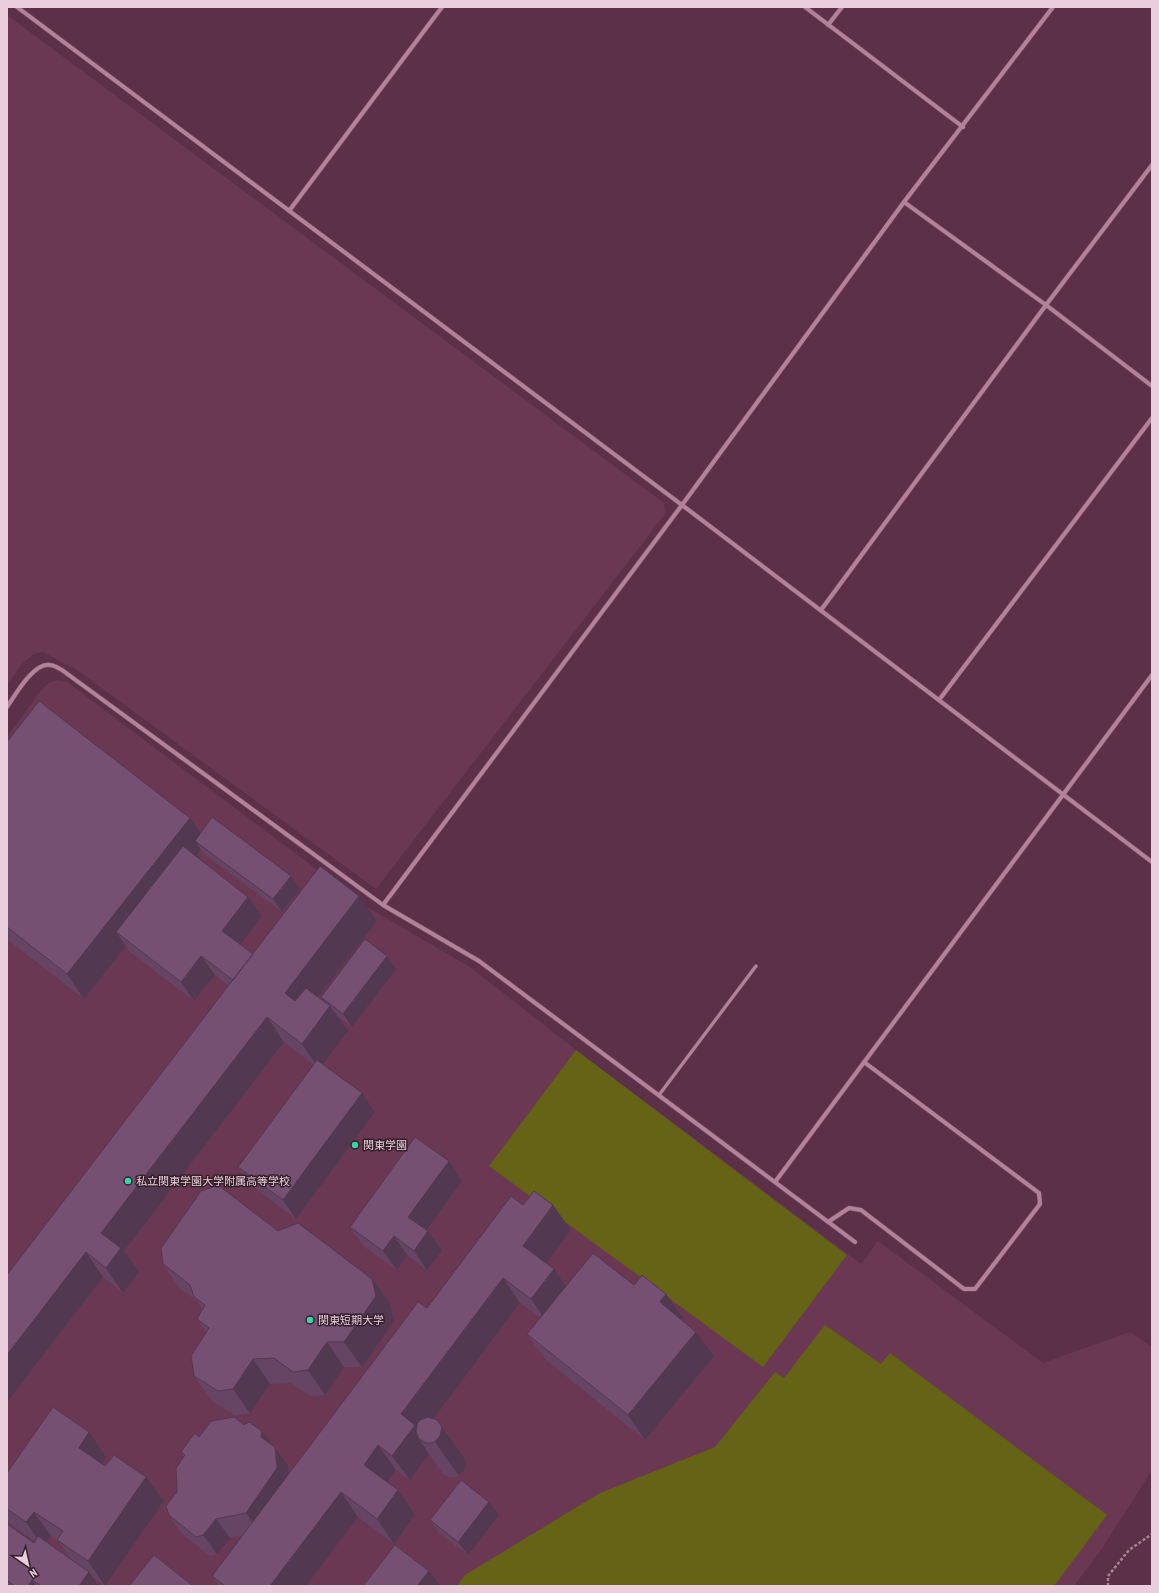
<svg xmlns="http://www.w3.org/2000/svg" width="1159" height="1593" viewBox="0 0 1159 1593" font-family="'PT Sans Narrow','Noto Sans JP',sans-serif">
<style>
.built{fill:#6b3854}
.green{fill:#656315}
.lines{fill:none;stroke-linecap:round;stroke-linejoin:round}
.lane-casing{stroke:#765165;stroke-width:4}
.street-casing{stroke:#765165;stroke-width:5}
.path{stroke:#a78395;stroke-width:2.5;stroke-dasharray:3 2;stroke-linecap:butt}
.lane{stroke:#b3819a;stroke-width:3}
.street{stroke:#b3819a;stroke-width:4}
.wall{fill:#654563;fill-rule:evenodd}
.shaded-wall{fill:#523850}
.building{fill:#755073;stroke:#523850}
.poi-dot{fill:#39d4a5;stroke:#34202b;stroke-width:1.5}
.labels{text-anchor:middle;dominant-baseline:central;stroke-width:3;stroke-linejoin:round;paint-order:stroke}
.poi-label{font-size:11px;fill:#eacedb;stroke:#34202b;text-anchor:start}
</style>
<rect width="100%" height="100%" fill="#5c3048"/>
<path class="built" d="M 7,15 L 664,503 L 665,514 L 376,889 L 77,670 L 43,652 L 34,654 L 23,663 L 7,684 Z
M 56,680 L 67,682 L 367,907 L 470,967 L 576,1050 L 861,1264 L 878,1241 L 1043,1363 L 1130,1332 L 1152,1347 L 1152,1470 L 1103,1547 L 1074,1586 L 7,1586 L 7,737 L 40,692 L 47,684 Z"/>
<path class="green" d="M 576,1050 L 847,1255 L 763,1367 L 489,1166 Z
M 825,1325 L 881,1364 L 890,1353 L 1107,1515 L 1054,1586 L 457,1586 L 465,1575 L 600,1493 L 715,1447 L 775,1372 L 784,1378 Z"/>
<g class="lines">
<g class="lane-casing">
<path id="lane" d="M 659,1095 L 756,966"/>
</g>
<g class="street-casing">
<path id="street" d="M 17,7 L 682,505 L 1152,862
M 805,7 L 963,127
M 828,25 L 842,7
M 904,202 L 1046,305 L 1152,386
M 289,211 L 442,7
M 821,610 L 1046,305 L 1152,165
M 939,700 L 1152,418
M 7,707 C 15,695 34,662 50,665 C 54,665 58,668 62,670 L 383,905 L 479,961 L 855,1242
M 383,905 L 682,505 L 904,202 L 1053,7
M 775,1182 L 1152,675
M 828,1222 L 849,1208 L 861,1210 L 964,1289 L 975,1289 L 1040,1204 L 1039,1193 L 864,1062"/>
</g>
<path class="path" d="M 1108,1586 L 1108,1576 L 1129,1550 L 1152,1534"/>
<use href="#lane" class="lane"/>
<use href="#street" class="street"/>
</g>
<path class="wall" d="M 7,742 L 190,818 L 201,833 L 300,889 L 282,912 L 204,854 L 201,850 L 196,856 L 248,897 L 262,916 L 240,945 L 253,954 L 377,921 L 318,997 L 325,1002 L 321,997 L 387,956 L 396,969 L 352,1027 L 336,1015 L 348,1031 L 322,1064 L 362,1093 L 375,1112 L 296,1219 L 252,1186 L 238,1167 L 314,1065 L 284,1042 L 124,1251 L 139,1272 L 123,1293 L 103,1277 L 7,1402 L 7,1275 L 229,986 L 215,975 L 194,1001 L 130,952 L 126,946 L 84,999 L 7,939 Z
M 449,1161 L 462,1181 L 426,1230 L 442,1251 L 427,1270 L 407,1255 L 397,1270 L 363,1246 L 350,1227 Z
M 523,1205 L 571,1230 L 546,1263 L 566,1287 L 634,1285 L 666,1294 L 683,1318 L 682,1320 L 714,1356 L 645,1440 L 545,1359 L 527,1334 L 541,1318 L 520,1303 L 433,1418 L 466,1461 L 465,1470 L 459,1476 L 455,1477 L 450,1477 L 443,1474 L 429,1454 L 410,1480 L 396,1470 L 387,1482 L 398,1490 L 415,1515 L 394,1544 L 358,1517 L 306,1586 L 219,1586 L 212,1576 L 243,1535 L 230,1538 L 217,1554 L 210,1556 L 182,1534 L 169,1515 L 177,1492 L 184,1456 L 181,1452 L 199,1437 L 272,1445 L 275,1447 L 288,1466 L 289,1474 L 427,1308 Z
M 278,1231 L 372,1279 L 390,1303 L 394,1321 L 362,1367 L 344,1367 L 325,1395 L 311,1396 L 291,1383 L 270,1384 L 250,1413 L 235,1416 L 212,1401 L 194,1376 L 206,1333 L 197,1319 L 202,1309 L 197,1301 L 180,1289 L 163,1264 Z
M 106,1457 L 102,1464 L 105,1466 L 146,1477 L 164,1501 L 105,1586 L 94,1578 L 99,1586 L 7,1586 L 7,1524 L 34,1543 L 35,1541 L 7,1522 L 7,1473 ZM 51,1536 L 58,1541 L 70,1558 L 47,1542 Z
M 499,1515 L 468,1555 L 439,1533 L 430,1520 Z"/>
<path class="shaded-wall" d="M 190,818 L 207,842 L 195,841 L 201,850 L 129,942 L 116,932 L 126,946 L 84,999 L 67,974 Z
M 291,876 L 300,889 L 282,912 L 273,899 Z
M 359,896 L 377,921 L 302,1018 L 285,993 Z
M 248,897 L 262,916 L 236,950 L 222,931 Z
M 201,956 L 215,975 L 194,1001 L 181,982 Z
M 387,956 L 396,969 L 352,1027 L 343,1014 Z
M 330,1006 L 348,1031 L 319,1069 L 302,1044 Z
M 267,1017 L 284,1042 L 124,1251 L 139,1272 L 123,1293 L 106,1268 L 101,1233 Z
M 362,1093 L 375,1112 L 296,1219 L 283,1200 Z
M 449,1161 L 462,1181 L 422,1236 L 408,1217 Z
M 553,1205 L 571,1230 L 540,1271 L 523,1246 Z
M 428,1231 L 442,1251 L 427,1270 L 414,1251 Z
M 394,1236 L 407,1255 L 397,1270 L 383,1251 Z
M 86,1252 L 103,1277 L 7,1402 L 7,1355 Z
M 554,1269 L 571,1294 L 548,1324 L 531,1299 Z
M 503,1278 L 520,1303 L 422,1434 L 419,1439 L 429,1454 L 410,1480 L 392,1456 L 401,1414 Z
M 372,1279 L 390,1303 L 394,1321 L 362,1367 L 344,1342 Z
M 666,1294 L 683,1318 L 677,1327 L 660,1302 Z
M 696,1332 L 714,1356 L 645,1440 L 628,1415 Z
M 327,1342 L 344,1367 L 325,1395 L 308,1370 Z
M 253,1359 L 270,1384 L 250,1413 L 233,1389 Z
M 437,1420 L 466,1461 L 465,1470 L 459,1476 L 435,1442 Z
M 262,1431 L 275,1449 L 275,1447 L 288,1466 L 291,1488 L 259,1532 L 246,1513 L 261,1437 Z
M 89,1432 L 106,1457 L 96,1473 L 79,1448 Z
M 378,1445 L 396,1470 L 381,1490 L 364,1465 Z
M 146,1477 L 164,1501 L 105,1586 L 88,1561 Z
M 398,1490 L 415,1515 L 394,1544 L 377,1519 Z
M 341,1492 L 358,1517 L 306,1586 L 270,1586 Z
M 489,1502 L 499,1515 L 468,1555 L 458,1542 Z
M 34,1512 L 51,1536 L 43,1547 L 26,1522 Z
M 216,1519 L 230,1538 L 217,1554 L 203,1535 Z
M 429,1571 L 440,1586 L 417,1586 Z
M 89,1572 L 99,1586 L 79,1586 Z
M 32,1580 L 36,1586 L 28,1586 Z"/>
<path class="building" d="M 39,701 L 190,818 L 67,974 L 7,927 L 7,742 Z
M 212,817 L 291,876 L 273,899 L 195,841 Z
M 183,846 L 248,897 L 222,931 L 253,954 L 233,980 L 201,956 L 181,982 L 116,932 Z
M 320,866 L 359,896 L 285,993 L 295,1001 L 306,988 L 330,1006 L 302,1044 L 267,1017 L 101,1233 L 121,1248 L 106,1268 L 86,1252 L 7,1355 L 7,1275 Z
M 365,939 L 387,956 L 343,1014 L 321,997 Z
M 317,1060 L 362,1093 L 283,1200 L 238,1167 Z
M 415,1137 L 449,1161 L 408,1217 L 428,1231 L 414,1251 L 394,1236 L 383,1251 L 350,1227 Z
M 218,1185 L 278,1231 L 298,1223 L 372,1279 L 376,1296 L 344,1342 L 327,1342 L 308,1370 L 293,1372 L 274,1358 L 253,1359 L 233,1389 L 218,1391 L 194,1376 L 191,1356 L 209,1328 L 197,1319 L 205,1305 L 194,1297 L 190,1285 L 163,1264 L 161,1248 L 201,1191 Z
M 534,1191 L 553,1205 L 523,1246 L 554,1269 L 531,1299 L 503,1278 L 401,1414 L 415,1425 L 392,1456 L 378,1445 L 364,1465 L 398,1490 L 377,1519 L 341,1492 L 270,1586 L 225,1586 L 212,1576 L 418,1302 L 427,1308 L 511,1196 L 523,1205 Z
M 593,1253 L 634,1285 L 642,1275 L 666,1294 L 660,1302 L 696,1332 L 628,1415 L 527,1334 Z
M 53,1407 L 89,1432 L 79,1448 L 105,1466 L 114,1455 L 146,1477 L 88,1561 L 57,1540 L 63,1531 L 34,1512 L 26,1522 L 7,1509 L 7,1473 Z
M 234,1417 L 244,1425 L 249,1422 L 262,1431 L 261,1437 L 275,1447 L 277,1468 L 246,1513 L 216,1519 L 203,1535 L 196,1537 L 169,1515 L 166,1506 L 177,1492 L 176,1468 L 185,1455 L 181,1452 L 195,1433 L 199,1437 L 211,1421 Z
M 428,1417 L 437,1420 L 442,1427 L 440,1436 L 435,1442 L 431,1443 L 426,1443 L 419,1439 L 416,1432 L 417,1424 L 420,1420 Z
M 461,1480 L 489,1502 L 458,1542 L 430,1520 Z
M 7,1524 L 34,1543 L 38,1536 L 89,1572 L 79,1586 L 41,1586 L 32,1580 L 28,1586 L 15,1586 L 7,1580 Z
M 395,1545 L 429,1571 L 417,1586 L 363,1586 Z
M 154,1555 L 193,1586 L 129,1586 Z"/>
<g class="poi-dot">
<circle cx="355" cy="1145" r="4"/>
<circle cx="128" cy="1181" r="4"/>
<circle cx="310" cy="1320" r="4"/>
</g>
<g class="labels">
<g class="poi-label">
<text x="363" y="1145">関東学園</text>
<text x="136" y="1181">私立関東学園大学附属高等学校</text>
<text x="318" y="1320">関東短期大学</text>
</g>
</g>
<rect width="1159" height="1593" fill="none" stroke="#eacedb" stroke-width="16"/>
<g transform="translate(28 1565) rotate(146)" stroke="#34202b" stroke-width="3" paint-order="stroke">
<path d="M0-3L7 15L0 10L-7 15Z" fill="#eacedb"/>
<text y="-6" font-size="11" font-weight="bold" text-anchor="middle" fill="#eacedb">N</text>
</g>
</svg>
